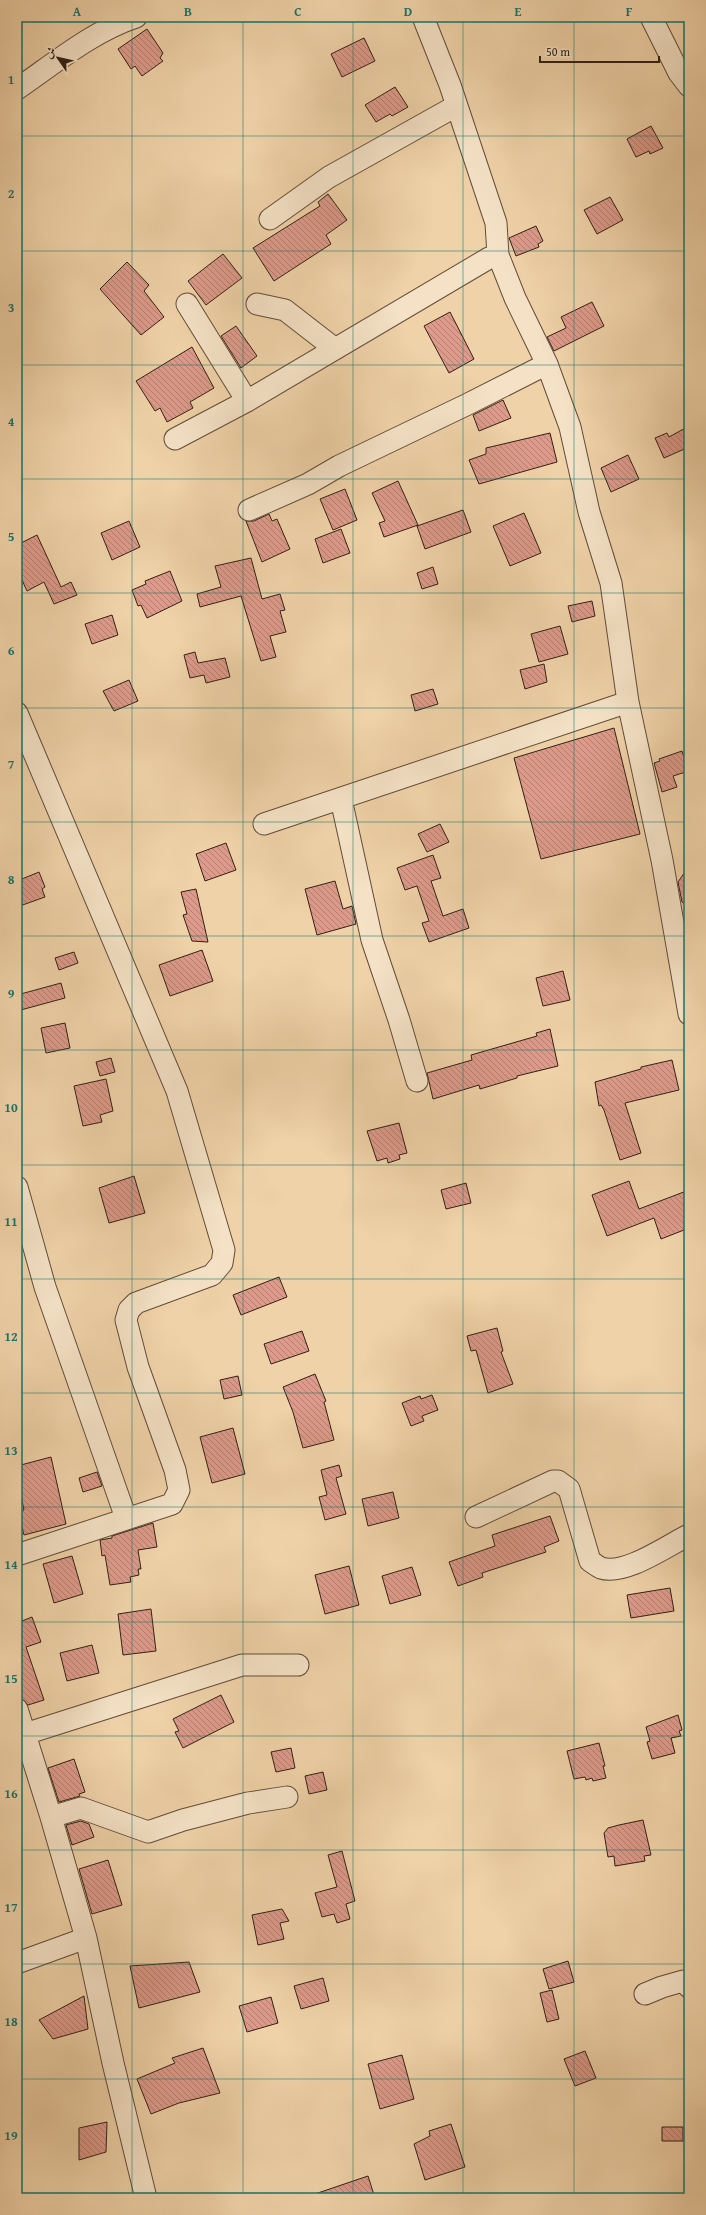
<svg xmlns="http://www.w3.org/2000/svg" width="706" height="2215" viewBox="0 0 706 2215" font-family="'Gentium Book Plus',Amiri,serif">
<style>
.building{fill:url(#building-back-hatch);stroke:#312015}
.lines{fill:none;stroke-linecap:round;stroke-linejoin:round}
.minor-casing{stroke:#614c3a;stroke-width:23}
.minor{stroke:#f5e2c6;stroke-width:21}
.grid{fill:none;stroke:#0f766e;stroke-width:1;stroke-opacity:0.55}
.neatline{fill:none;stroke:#0f766e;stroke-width:1.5}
.grid-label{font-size:13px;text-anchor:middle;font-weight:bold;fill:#0f766e}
</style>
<defs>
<pattern id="building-back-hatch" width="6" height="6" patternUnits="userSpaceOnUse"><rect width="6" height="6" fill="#df9a89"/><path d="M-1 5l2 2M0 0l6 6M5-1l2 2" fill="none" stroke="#b57d6f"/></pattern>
</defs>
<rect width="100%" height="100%" fill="#f0d2a8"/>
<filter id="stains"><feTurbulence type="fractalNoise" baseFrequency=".005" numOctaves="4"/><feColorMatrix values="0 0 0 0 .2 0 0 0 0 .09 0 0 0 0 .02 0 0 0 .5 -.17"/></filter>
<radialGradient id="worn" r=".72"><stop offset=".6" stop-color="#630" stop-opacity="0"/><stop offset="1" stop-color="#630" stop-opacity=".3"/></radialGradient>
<path class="building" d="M 147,29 L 163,53 L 160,58 L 163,61 L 142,76 L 135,66 L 131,69 L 118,49 Z
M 364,38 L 375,61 L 342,77 L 331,54 Z
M 395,87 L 408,107 L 392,116 L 390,114 L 376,122 L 365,105 Z
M 651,126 L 663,148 L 650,154 L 649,151 L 636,157 L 627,139 Z
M 328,194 L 347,220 L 326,235 L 331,244 L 274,281 L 253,248 L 320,206 L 318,202 Z
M 610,197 L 623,220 L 597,234 L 584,210 Z
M 536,226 L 543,241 L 538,244 L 539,247 L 516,256 L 509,238 Z
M 223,254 L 242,278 L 206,305 L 188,281 Z
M 127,262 L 149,285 L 144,291 L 164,317 L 141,335 L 100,289 Z
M 592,302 L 604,326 L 554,351 L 547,337 L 566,328 L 561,317 Z
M 450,312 L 474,359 L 449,373 L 424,326 Z
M 236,326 L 257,356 L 241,368 L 221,336 Z
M 192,347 L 214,388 L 190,402 L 193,408 L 167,422 L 160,408 L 155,411 L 136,381 Z
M 503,400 L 511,418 L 479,431 L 473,415 Z
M 689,426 L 689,447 L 664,458 L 655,438 L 667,433 L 669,437 Z
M 550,433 L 557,462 L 479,484 L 469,460 L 486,454 L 486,448 Z
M 628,455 L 639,479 L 611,492 L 601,468 Z
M 398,481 L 418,525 L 384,537 L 379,523 L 385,521 L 372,493 Z
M 345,489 L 357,520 L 333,530 L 320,499 Z
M 463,510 L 471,532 L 425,549 L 417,526 Z
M 524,513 L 541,553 L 510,566 L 493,526 Z
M 269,514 L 272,521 L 277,519 L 290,549 L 262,562 L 246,521 L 254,521 Z
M 129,521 L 140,547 L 112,560 L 101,533 Z
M 341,529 L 350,553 L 323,563 L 315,539 Z
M 37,535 L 61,587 L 71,582 L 77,595 L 54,604 L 44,582 L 27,591 L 21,578 L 17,580 L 17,545 Z
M 251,558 L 262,599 L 280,594 L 285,610 L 280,611 L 286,632 L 270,636 L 276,657 L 261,661 L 241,596 L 200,607 L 197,594 L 221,587 L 215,566 Z
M 433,567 L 438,584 L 422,589 L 417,573 Z
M 170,571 L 182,601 L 147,618 L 141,605 L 138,606 L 132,590 L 146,584 L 145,581 Z
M 592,601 L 595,616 L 572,622 L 568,606 Z
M 112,615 L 118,635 L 92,644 L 85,624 Z
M 560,626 L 568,654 L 539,662 L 531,634 Z
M 195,652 L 198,663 L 225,658 L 230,677 L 206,683 L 204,675 L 190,678 L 184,655 Z
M 544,664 L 547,682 L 525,689 L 520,670 Z
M 129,680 L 138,701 L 114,711 L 103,691 Z
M 433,689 L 438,704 L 415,711 L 411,695 Z
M 614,728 L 640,834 L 541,859 L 514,758 Z
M 682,751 L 689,771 L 673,776 L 677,787 L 662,792 L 654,763 L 660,761 L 659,759 Z
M 440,824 L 449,842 L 427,852 L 418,834 Z
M 226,843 L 236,870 L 205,881 L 196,854 Z
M 433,855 L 441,878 L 431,881 L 443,916 L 463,909 L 469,928 L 429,942 L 422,923 L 429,921 L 417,886 L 405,890 L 397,868 Z
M 689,866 L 689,907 L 682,902 L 678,882 Z
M 39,872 L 45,887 L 42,889 L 45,897 L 17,907 L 17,881 Z
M 335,881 L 343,909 L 352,906 L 356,924 L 317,935 L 305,889 Z
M 196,889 L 208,942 L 192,941 L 183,915 L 187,914 L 181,892 Z
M 202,950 L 213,981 L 170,996 L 159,965 Z
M 74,952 L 78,963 L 59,970 L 55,958 Z
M 563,971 L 570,1000 L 543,1006 L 536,978 Z
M 61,983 L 65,998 L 17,1011 L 17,995 Z
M 65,1023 L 70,1048 L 46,1053 L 41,1028 Z
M 550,1029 L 558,1066 L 517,1076 L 517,1078 L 480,1089 L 479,1085 L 433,1099 L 427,1073 L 472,1060 L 471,1055 L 537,1036 L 536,1033 Z
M 111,1058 L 115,1072 L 100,1076 L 96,1062 Z
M 672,1060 L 679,1090 L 625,1103 L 641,1153 L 620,1160 L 604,1110 L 601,1105 L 599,1106 L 595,1082 L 641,1069 L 641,1067 Z
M 106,1079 L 113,1111 L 100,1115 L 102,1122 L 83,1126 L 74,1086 Z
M 399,1123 L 407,1153 L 399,1155 L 400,1159 L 388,1163 L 387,1158 L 377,1161 L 367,1131 Z
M 134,1176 L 145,1213 L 109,1223 L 99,1188 Z
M 629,1181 L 639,1209 L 689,1190 L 689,1228 L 661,1239 L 654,1218 L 607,1236 L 592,1195 Z
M 466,1183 L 471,1203 L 446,1209 L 441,1190 Z
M 279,1277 L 287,1297 L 241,1315 L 233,1295 Z
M 497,1328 L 503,1351 L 501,1352 L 513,1384 L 488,1393 L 476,1350 L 471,1351 L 467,1336 Z
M 302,1331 L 309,1351 L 271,1364 L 264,1344 Z
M 315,1374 L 326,1401 L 324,1402 L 334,1440 L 303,1448 L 293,1412 L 283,1387 Z
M 238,1376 L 242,1395 L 224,1399 L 220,1380 Z
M 432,1395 L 438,1410 L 422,1416 L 424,1421 L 411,1426 L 402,1403 L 420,1396 L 421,1399 Z
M 233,1428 L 245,1474 L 212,1483 L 200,1437 Z
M 51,1457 L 66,1524 L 24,1535 L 18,1511 L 24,1510 L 17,1478 L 17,1466 Z
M 339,1465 L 342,1476 L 336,1478 L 346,1514 L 325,1520 L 319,1497 L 327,1495 L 321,1470 Z
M 97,1472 L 102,1486 L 83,1492 L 79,1478 Z
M 393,1492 L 399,1518 L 368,1526 L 362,1499 Z
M 550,1516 L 559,1541 L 544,1547 L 546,1552 L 482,1573 L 483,1577 L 458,1586 L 449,1562 L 495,1546 L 492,1535 Z
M 153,1523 L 157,1547 L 138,1550 L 141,1569 L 138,1569 L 139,1575 L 130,1577 L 131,1582 L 110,1585 L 105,1555 L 102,1556 L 100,1540 L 112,1538 L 112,1536 Z
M 72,1556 L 83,1594 L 54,1603 L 43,1564 Z
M 349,1566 L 359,1605 L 325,1614 L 315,1575 Z
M 412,1567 L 421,1595 L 390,1604 L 382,1576 Z
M 670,1588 L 674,1611 L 631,1618 L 627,1595 Z
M 151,1609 L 156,1651 L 123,1655 L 118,1614 Z
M 32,1617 L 41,1642 L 26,1647 L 44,1700 L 28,1705 L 20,1698 L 17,1688 L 17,1623 Z
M 92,1645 L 99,1673 L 67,1681 L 60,1653 Z
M 221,1695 L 234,1722 L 183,1748 L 175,1732 L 179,1731 L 173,1719 Z
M 678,1715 L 682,1730 L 679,1731 L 681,1736 L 671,1738 L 675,1753 L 652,1759 L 647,1742 L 650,1741 L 646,1727 Z
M 599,1743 L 605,1766 L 603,1766 L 606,1778 L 593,1781 L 592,1778 L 586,1780 L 585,1777 L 574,1779 L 567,1751 Z
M 291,1748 L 295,1768 L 276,1772 L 271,1752 Z
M 74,1759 L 85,1792 L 79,1794 L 80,1796 L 59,1802 L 48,1768 Z
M 323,1772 L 327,1790 L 309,1794 L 305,1776 Z
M 643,1820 L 651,1855 L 644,1856 L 645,1861 L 615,1866 L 614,1856 L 608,1857 L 604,1833 L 608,1828 L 619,1825 Z
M 81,1821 L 89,1824 L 94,1837 L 72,1845 L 66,1825 Z
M 342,1851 L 355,1901 L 346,1904 L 350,1919 L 337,1923 L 334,1914 L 322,1917 L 315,1893 L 337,1887 L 328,1855 Z
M 108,1860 L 122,1905 L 92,1914 L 79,1869 Z
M 282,1909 L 289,1921 L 280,1923 L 284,1939 L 258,1945 L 252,1915 Z
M 568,1961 L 574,1982 L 549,1989 L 543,1969 Z
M 189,1962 L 200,1992 L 139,2008 L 130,1966 Z
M 323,1978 L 329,2001 L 301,2009 L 294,1986 Z
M 552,1990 L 559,2019 L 547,2022 L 540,1993 Z
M 84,1996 L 88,2029 L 53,2039 L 39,2020 Z
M 271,1997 L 278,2023 L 247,2032 L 239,2006 Z
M 203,2048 L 220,2093 L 179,2103 L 151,2114 L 137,2079 L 175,2063 L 172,2058 Z
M 585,2051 L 596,2078 L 575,2086 L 564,2059 Z
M 402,2055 L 414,2099 L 380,2109 L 368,2064 Z
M 107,2122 L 106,2152 L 79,2160 L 79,2128 Z
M 451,2124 L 465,2167 L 425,2180 L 414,2144 L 430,2136 L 429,2131 Z
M 662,2127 L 683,2127 L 683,2141 L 662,2141 Z
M 368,2176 L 375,2198 L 310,2198 L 309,2196 Z"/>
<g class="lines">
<g class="minor-casing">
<path id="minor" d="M 423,17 L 450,85 L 496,223 L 498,255 L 515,298 L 547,364 L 570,427 L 589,512 L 611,583 L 628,702 L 662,860 L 689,1014
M 651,17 L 679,73 L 689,86
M 17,89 C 55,63 93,31 136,17
M 270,219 L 329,177 L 456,106
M 187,304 L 247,401
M 257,304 L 285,310 L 334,348
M 175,439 L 247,401 L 489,258 L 498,255
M 249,510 L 308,484 L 339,466 L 466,405 L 547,364
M 17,713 L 177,1091 L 224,1250 L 222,1263 L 212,1275 L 136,1303 L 129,1310 L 126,1320 L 138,1367 L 175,1470 L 179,1490 L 172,1504 L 17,1555
M 341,799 L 372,940 L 399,1020 L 417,1081
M 264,824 L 628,702
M 17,1187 L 45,1287 L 126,1518
M 476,1517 L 553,1481 L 558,1481 L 569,1489 L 590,1561 C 593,1563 597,1566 601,1568 C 625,1576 668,1545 689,1535
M 17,1709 L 51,1817 L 86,1938 L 113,2063 L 146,2198
M 25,1734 L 242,1665 L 298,1665
M 51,1817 L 81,1808 L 148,1832 L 183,1820 L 248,1803 L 287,1797
M 17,1963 L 86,1938
M 645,1994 L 662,1987 L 683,1981 L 689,1987"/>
</g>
<use href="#minor" class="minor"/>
</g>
<path class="grid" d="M 132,17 L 132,2198M 243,17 L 243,2198M 353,17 L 353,2198M 463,17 L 463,2198M 574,17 L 574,2198M 17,136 L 689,136M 17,251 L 689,251M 17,365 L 689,365M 17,479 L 689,479M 17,593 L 689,593M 17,708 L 689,708M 17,822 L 689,822M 17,936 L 689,936M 17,1050 L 689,1050M 17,1165 L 689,1165M 17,1279 L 689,1279M 17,1393 L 689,1393M 17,1507 L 689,1507M 17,1622 L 689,1622M 17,1736 L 689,1736M 17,1850 L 689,1850M 17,1964 L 689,1964M 17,2079 L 689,2079"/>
<rect width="706" height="2215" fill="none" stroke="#f0d2a8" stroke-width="44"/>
<g transform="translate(58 58) rotate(304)" stroke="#f5e2c6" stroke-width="3" paint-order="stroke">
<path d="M0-3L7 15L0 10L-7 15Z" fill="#312015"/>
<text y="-6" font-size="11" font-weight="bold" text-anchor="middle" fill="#312015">ش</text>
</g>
<path d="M540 56v6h119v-6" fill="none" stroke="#312015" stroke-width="2"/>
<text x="546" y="56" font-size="12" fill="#312015" stroke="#f5e2c6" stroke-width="3" paint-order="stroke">50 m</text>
<rect x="22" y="22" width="662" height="2171" class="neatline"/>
<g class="grid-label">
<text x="77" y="16">A</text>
<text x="188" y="16">B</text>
<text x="298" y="16">C</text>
<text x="408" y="16">D</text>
<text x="518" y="16">E</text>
<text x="629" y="16">F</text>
<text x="11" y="84">1</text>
<text x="11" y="198">2</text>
<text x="11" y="312">3</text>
<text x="11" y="426">4</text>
<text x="11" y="541">5</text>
<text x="11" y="655">6</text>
<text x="11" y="769">7</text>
<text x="11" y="884">8</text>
<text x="11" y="998">9</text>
<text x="11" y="1112">10</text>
<text x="11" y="1226">11</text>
<text x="11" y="1341">12</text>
<text x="11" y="1455">13</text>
<text x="11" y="1569">14</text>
<text x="11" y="1683">15</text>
<text x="11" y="1798">16</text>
<text x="11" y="1912">17</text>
<text x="11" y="2026">18</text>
<text x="11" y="2140">19</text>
</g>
<rect width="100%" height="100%" filter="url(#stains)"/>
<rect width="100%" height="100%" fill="url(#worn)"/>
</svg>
